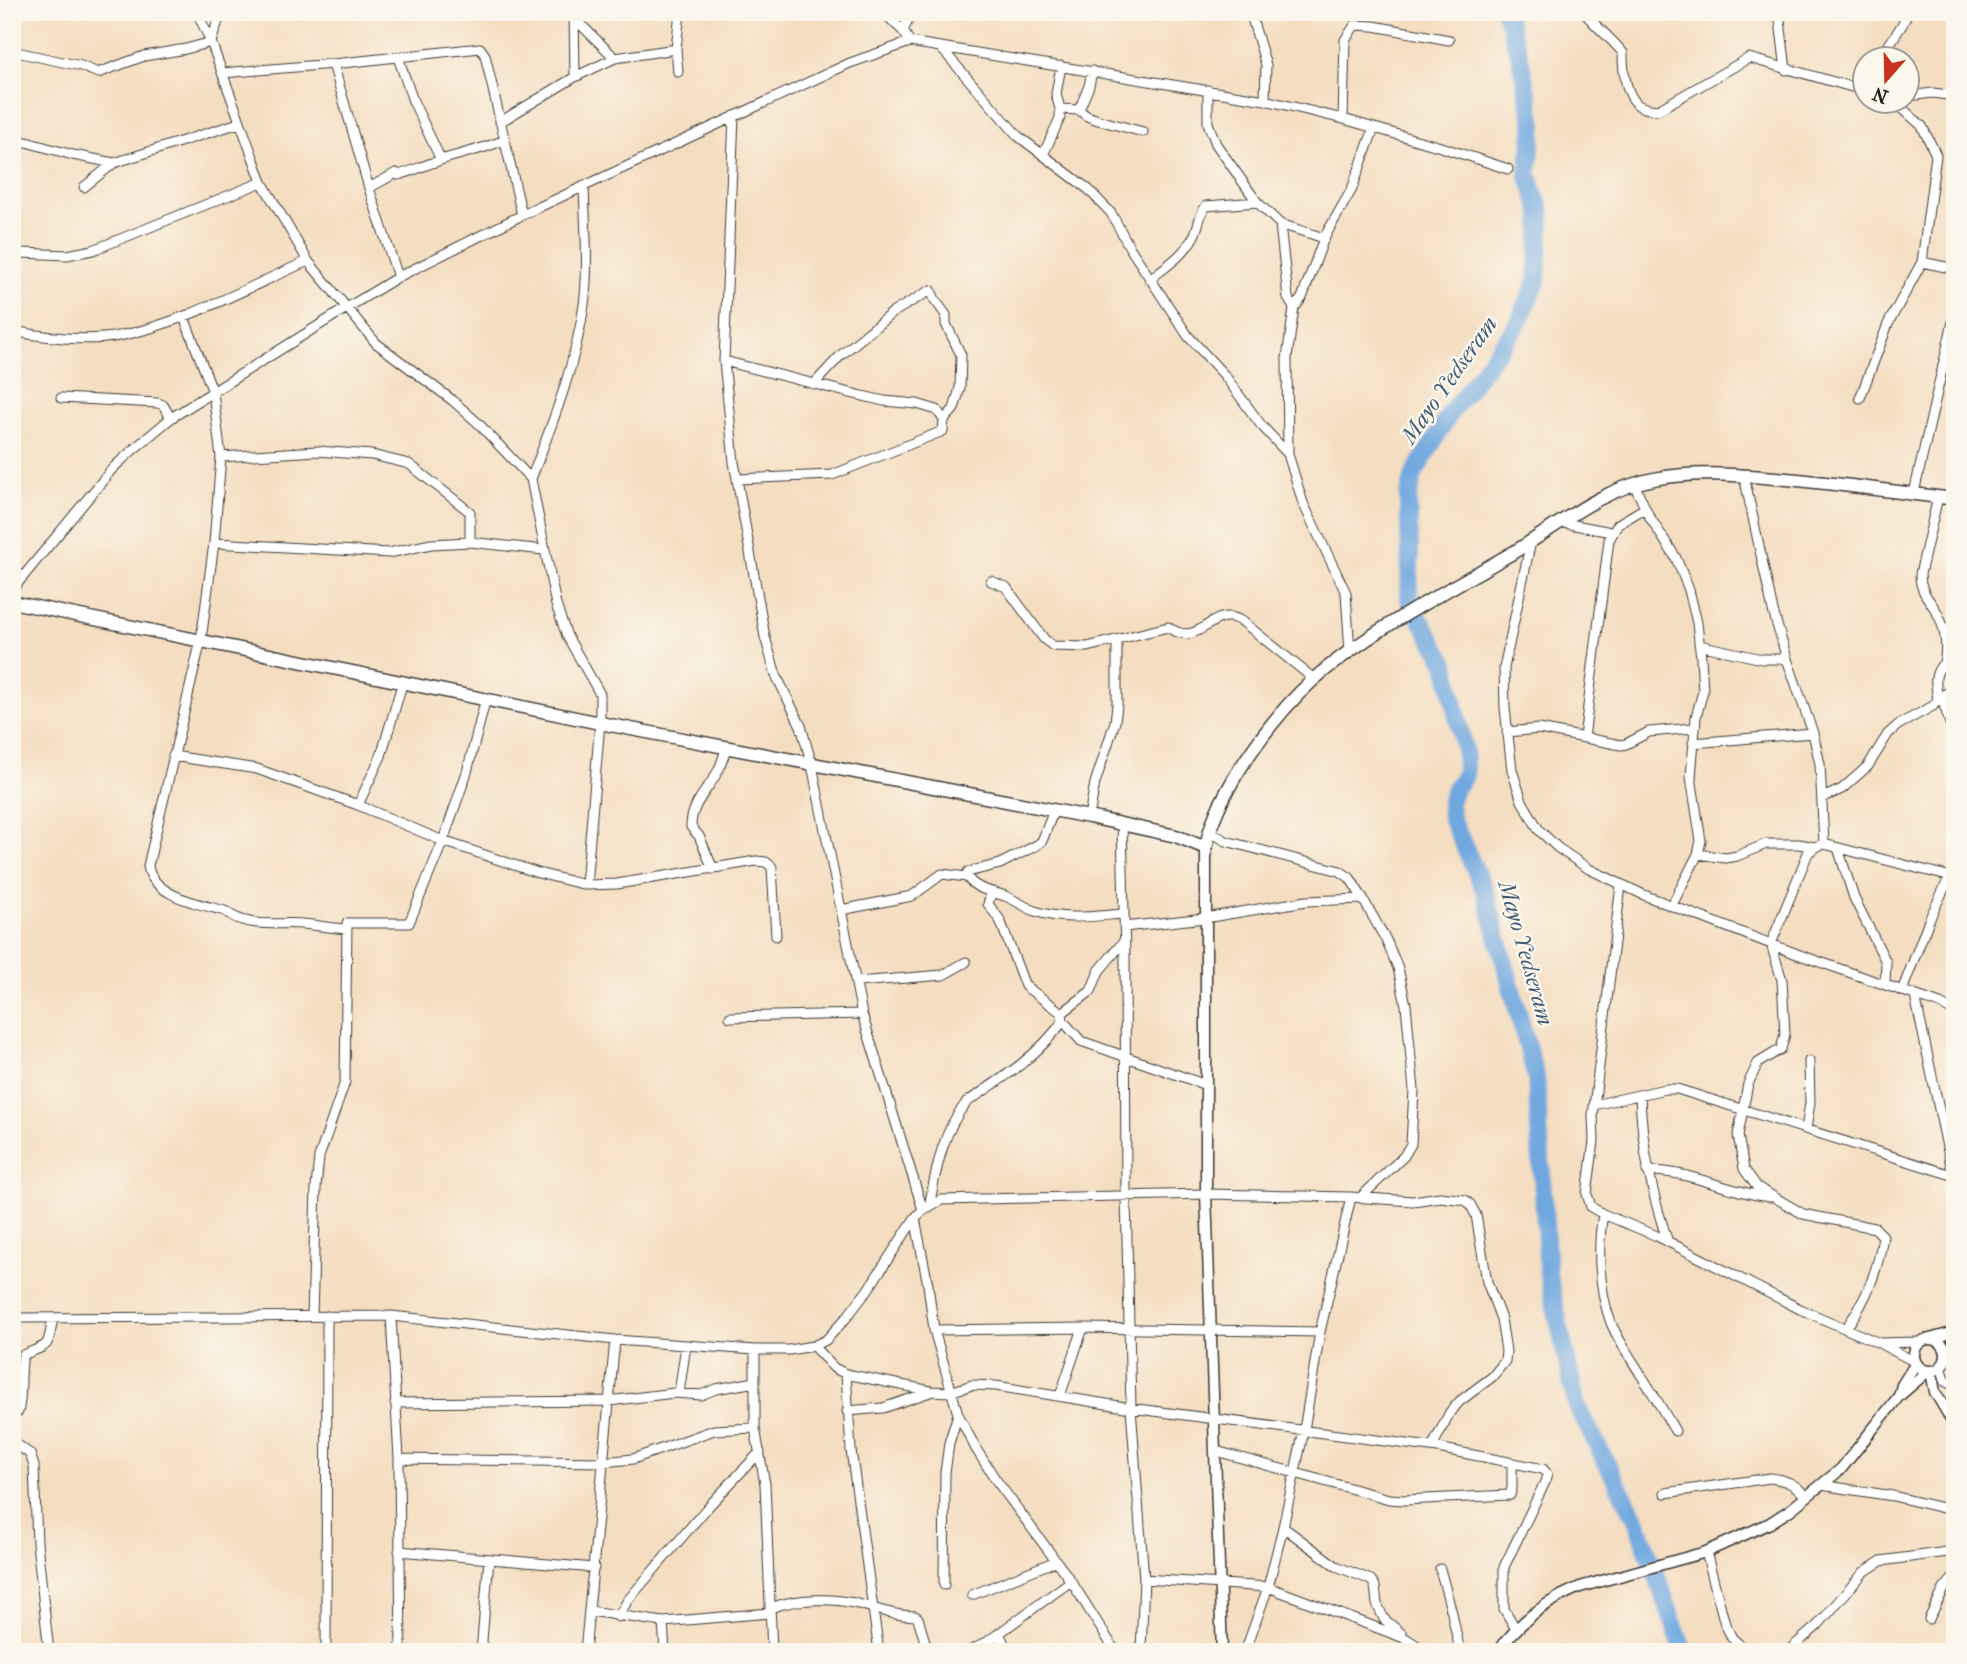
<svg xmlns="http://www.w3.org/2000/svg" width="1967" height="1664" viewBox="0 0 1967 1664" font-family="'IM FELL French Canon',serif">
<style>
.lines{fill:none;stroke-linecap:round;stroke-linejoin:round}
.river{stroke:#70a7df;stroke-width:18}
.minor-casing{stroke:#3c3935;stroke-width:11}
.tertiary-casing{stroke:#3c3935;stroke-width:13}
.secondary-casing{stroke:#3c3935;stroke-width:15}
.minor{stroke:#fff;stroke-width:9}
.tertiary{stroke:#fff;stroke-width:10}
.secondary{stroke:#fff;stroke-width:12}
.labels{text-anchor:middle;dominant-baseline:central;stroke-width:5;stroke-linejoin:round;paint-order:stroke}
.water-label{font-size:23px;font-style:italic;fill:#425b74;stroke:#fbf7ec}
</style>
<rect width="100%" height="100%" fill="#fbf7ec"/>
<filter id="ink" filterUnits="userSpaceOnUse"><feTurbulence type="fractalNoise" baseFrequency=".0143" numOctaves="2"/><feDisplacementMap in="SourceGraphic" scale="14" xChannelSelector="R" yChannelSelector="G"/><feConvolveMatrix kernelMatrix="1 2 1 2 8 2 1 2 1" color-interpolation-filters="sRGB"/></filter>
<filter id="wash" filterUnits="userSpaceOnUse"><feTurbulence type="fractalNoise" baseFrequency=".00686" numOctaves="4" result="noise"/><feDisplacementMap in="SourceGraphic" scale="28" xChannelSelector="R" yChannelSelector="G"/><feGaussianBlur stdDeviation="1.57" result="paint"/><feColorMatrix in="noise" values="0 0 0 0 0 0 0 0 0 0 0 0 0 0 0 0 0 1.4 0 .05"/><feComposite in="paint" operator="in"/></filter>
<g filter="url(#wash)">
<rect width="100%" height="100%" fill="#f4ddc0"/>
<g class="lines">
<path class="river" d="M 1505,12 L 1519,54 L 1534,124 L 1528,174 L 1542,215 L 1537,281 L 1518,324 L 1451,412 L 1414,474 L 1408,498 L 1410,554 L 1409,600 L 1446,663 L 1465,753 L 1465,775 L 1455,788 L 1450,802 L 1451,818 L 1485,891 L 1536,1078 L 1548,1274 L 1577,1407 L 1636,1519 L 1681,1644 L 1680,1652"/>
</g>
</g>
<g filter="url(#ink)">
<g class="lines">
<g class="minor-casing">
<path id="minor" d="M 197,12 L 211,42 L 262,182 L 308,261 L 376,343 L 452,400 L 478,423 L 531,479 L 556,605 L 567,636 L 600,694 L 600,723 L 586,885
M 574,12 L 575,77
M 883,12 L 903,31 L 910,42
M 1250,12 L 1266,65 L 1265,100
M 1584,12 C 1596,27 1611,38 1623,53 C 1623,68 1625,91 1636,103 C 1641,109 1651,109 1658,110 L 1749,58 L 1866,91
M 1779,12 L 1786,70
M 575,19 L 615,58
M 903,31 L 912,12
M 941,48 L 1018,136 L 1088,189 L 1111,213 L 1130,248 L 1188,336 L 1225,376 L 1261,425 L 1288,454
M 12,51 L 81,66 L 98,73 L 144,56 L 186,49 L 211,42 L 221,12
M 398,57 L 413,101 L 441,160
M 1879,60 L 1902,25 L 1908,12
M 333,64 L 369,188 L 398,277
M 678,72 L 676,49 L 680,12
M 222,73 L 333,64 L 480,48 L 485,55 L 522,215
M 1856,87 L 1866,76
M 1208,90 L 1208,123 L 1216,144 L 1257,202 L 1280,224 L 1324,238
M 1908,96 L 1933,93 L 1955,96
M 1060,109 L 1079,110 L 1087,116 L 1098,120 L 1143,132
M 1079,110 L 1089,86 L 1092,71
M 734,116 L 724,361 L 734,462 L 765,637 L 776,675 L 801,726 L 812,765 L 862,1014 L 923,1210
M 1343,119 L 1345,40 L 1355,25 L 1374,26 L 1449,40
M 500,122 L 575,77 L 615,58 L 676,49
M 12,138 L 73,155 L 114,163
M 1043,155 L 1060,118 L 1060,109 L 1056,94 L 1061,66
M 84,187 L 114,163 L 239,123
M 369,188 L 396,173 L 398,175 C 411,172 422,166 435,162 C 458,154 482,150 504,140
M 1280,224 L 1288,298 L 1294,308
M 12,255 L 22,253 L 67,255 L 93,250 L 262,182
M 1922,262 L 1955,269
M 1150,279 C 1167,266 1184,255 1194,236 C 1199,226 1199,215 1206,206 L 1257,202
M 184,317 L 213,392 L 221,457 L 214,543 L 201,640 L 148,866 C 152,896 200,904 225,911 C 247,929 276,922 301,924 C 316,925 331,928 347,929
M 12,331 C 44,337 87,342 119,336 C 182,324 248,287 308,261
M 724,361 L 850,393 L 884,401 L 917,404 L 937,410 L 944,420 L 943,431 L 832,475 L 738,479
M 814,384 L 841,355 L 892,313 L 931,290 L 935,300 L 946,315 L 946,324 L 961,355 L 960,388 L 954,409 L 944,420
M 61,398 L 158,403 L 163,405 L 171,418
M 1860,398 L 1888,324 L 1922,262 L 1936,155 L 1922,126 L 1895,102
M 221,457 L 317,451 L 372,455 L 409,464 L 470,512 L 470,542
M 1744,476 L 1773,611 L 1787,659 L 1813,733 L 1820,764 L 1824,844
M 531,479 C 553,422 575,366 584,305 C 589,266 585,226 584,186
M 1634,484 L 1649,516 L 1676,558 L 1689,590 L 1697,623 L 1701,658 L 1703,691 L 1696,717 L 1691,777 L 1701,841 L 1698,854 L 1672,905
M 1914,493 L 1955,313
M 1559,522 L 1611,532
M 1531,541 L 1504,668 L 1505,708 L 1512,770 L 1522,801 L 1539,830 L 1558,848 L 1589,869 L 1644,895 L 1797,954 L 1940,1004 L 1955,1012
M 214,543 L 389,553 L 431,544 L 470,542 L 544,550
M 991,581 L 1006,587 L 1044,639 L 1053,646 L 1087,647 L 1168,627 C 1202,651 1210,602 1243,622 L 1314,679
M 12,590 L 113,468 L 134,449 L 171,418 L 345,309 L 398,277 L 522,215 L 850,63 L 910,42 L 1265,100 L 1343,119 L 1441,147 L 1508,169
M 1699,645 L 1762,659 L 1787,659
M 1350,652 L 1346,593 L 1303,503 L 1288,454 L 1287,358 L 1294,308 L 1302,298 L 1324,238 L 1352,189 L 1374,128
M 1941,696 L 1955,738
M 1938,700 C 1936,685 1932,674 1944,663 C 1948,645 1945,625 1935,609 C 1927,597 1920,590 1920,574 L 1938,497
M 1507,732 L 1539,729 L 1621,745 L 1626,744 L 1649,732 L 1694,728
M 1584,738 L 1609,540 L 1618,524 L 1645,508
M 1693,743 L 1813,733
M 173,756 L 257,769 L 358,805 L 443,841 L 538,873 L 586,885 L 617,884 L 756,861 L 766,862 L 772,867 L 776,936
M 1822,798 L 1842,789 L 1868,766 L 1888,734 L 1898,725 L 1933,706 L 1941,696 L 1955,689
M 358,805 L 381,756 L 403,681
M 1089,817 L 1095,783 L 1115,722 L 1117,705 L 1117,641
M 1122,824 L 1125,957 L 1126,1197 L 1131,1408 L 1144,1579 L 1141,1652
M 1209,831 L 1226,841 L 1340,871 L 1350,878 L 1363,899 L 1386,940 L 1398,968 L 1406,1005 L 1414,1090 L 1411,1144 L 1404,1156 L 1360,1198
M 1838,848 L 1854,898 L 1886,962 L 1885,985
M 1698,854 L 1726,858 L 1737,856 L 1766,844 L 1799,844 L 1815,847
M 713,869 L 699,836 L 691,827 C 691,802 709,790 719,769 C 722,762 724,754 727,748
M 967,877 L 968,872 L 1000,864 L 1037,845 L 1042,841 L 1054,810
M 1621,885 L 1593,1115 L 1594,1141 L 1587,1194 L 1591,1207 L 1603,1214 L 1657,1236 L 1800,1309 L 1879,1343 L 1915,1362
M 991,894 L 988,904 L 1000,920 L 1025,986 L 1062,1013 L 1063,1021 L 1081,1041 L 1206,1085
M 841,910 L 912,896 L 942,874 L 967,877 C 976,890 991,891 1005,896 C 1015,900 1025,907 1035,911 C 1064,921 1094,916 1123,914
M 1124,927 L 1205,918 L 1306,901 L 1363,899
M 858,982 L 943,975 L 966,962
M 1902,991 L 1929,920 L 1950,876
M 1915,996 L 1953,1175
M 1062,1013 L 1091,991 L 1099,971 L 1124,941
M 730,1017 L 862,1014
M 1640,1096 C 1642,1147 1651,1193 1668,1242
M 1594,1105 L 1665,1089 L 1677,1089 L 1955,1176
M 1806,1129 L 1810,1103 L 1809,1061
M 1647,1171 C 1690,1170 1728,1193 1770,1197
M 929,1207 C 936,1171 942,1131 967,1102 C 1003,1078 1038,1056 1063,1021
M 1603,1214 C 1597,1248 1599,1291 1611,1323 C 1619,1342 1631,1358 1641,1375 C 1653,1393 1664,1412 1675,1431
M 915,1218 L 928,1285 L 934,1330 L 958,1414 L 976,1449 L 996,1480 L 1071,1581 L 1116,1652
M 312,1316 L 316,1188 L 319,1157 L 345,1082 L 347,923 L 409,923 L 443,841 L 467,772 L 486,698
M 391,1316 L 399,1459 L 401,1652
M 12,1318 L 391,1316 L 615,1340 L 755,1350 L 789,1350 L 813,1346 L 826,1340 L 847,1317 L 867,1291 L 915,1218 L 923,1210 L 941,1200 L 1206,1194 L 1351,1197 L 1413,1201 L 1440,1197 L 1465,1200 L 1470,1204 L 1476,1215 L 1487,1282 L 1501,1319 L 1506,1351 L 1505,1361 L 1492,1377 L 1460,1401 L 1450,1412 L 1432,1447
M 1846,1328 C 1867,1300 1878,1271 1883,1236 L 1875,1228 L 1803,1214 L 1757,1187 L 1744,1169 L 1738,1135 L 1748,1084 L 1758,1063 L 1781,1049 L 1785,1034 L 1782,980 L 1771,944 L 1808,853 L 1815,847 L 1824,844 L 1955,878
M 934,1330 L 1083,1328 L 1320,1332
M 1879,1343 L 1921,1342
M 813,1346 L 834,1368 L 846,1374 L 931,1391 L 950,1392 L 972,1385 L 996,1386 L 1131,1408 L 1438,1448 L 1543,1469 L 1547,1474 L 1545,1482 L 1504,1567 L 1504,1609 L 1516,1629
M 755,1350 L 755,1428 L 765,1484 L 772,1652
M 1941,1367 L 1946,1382 L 1955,1386
M 846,1374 L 851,1450 L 879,1652
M 679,1393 L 686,1345
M 1060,1396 L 1083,1328
M 395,1403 L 609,1401 L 674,1393 L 701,1395 L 716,1389 L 755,1382
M 847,1411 L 883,1408 L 930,1392
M 12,1413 L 18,1412 C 23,1394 19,1374 23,1355 C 51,1343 47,1350 53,1318
M 12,1441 L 30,1454 L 34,1466 L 37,1543 L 49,1652
M 1216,1451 L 1389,1499 L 1404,1500 L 1510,1495 L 1512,1488 L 1512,1464
M 399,1459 L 603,1462 L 633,1459 L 714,1430 L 755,1428
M 1821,1485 L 1893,1496 L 1955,1511
M 1665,1493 L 1770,1478 C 1787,1480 1796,1484 1806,1497
M 1283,1527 L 1336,1566 L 1371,1580 L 1375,1586 L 1377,1604 L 1384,1619 L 1402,1634
M 399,1551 L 594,1568
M 1706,1552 L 1725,1624 L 1732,1638 L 1741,1646 L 1754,1652
M 1440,1569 L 1452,1613 L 1460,1652
M 1144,1579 L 1268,1587 L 1407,1639 L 1427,1652
M 944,1585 L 945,1473 L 949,1443 L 958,1414
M 972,1595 L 1056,1561
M 770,1608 C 797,1598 834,1597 862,1605 C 883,1611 892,1615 915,1616 L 918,1618 L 928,1652
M 590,1611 L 663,1622 L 770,1613
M 618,1617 L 628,1600 L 707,1508 L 760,1452
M 1929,1619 L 1944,1589 L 1955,1576
M 663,1622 L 665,1652
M 999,1633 L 1008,1652
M 326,1652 L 327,1316
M 481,1652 L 489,1559
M 585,1652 L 615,1340
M 968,1652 L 987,1642 L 1071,1581
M 1245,1652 L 1268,1587 L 1283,1527 L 1304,1430 L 1320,1332 L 1351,1197
M 1787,1652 L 1818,1625 L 1864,1572 L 1881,1561 L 1955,1551"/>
</g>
<g class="tertiary-casing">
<path id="tertiary" d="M 1206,848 L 1206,1194 L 1222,1652
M 1930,1339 L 1955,1332
M1914 1355a16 16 0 1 1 32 0a16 16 0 1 1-32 0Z
M 1946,1355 L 1955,1344
M 1931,1371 L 1935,1392 L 1955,1426
M 1899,1396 L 1902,1385 L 1916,1363
M 1498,1652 C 1519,1621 1546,1601 1580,1587 L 1706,1552 L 1770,1523 L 1790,1510 L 1841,1469 L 1899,1396 L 1928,1371"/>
</g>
<g class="secondary-casing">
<path id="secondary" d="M 12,602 L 600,723 L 1089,817 L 1176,836 L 1206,848 C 1210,821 1223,798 1236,775 C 1258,740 1282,708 1313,680 C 1369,631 1449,590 1514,552 C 1559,525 1601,489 1654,479 C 1694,471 1735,475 1776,478 C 1836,483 1895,492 1955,499"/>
</g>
<use href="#minor" class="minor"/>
<use href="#tertiary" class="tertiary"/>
<use href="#secondary" class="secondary"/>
</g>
</g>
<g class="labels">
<g class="water-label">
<text transform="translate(1449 380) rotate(-55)">Mayo Yedseram</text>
<text transform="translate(1526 953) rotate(74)">Mayo Yedseram</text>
</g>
</g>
<rect width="1967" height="1664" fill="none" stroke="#fbf7ec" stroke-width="42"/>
<g transform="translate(1886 80) rotate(200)"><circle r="33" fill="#fbf7ec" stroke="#a29f99" stroke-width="2"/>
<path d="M0-5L12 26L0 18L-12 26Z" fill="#c8321e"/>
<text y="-10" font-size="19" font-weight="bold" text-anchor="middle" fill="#1c1c1c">N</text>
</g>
</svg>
